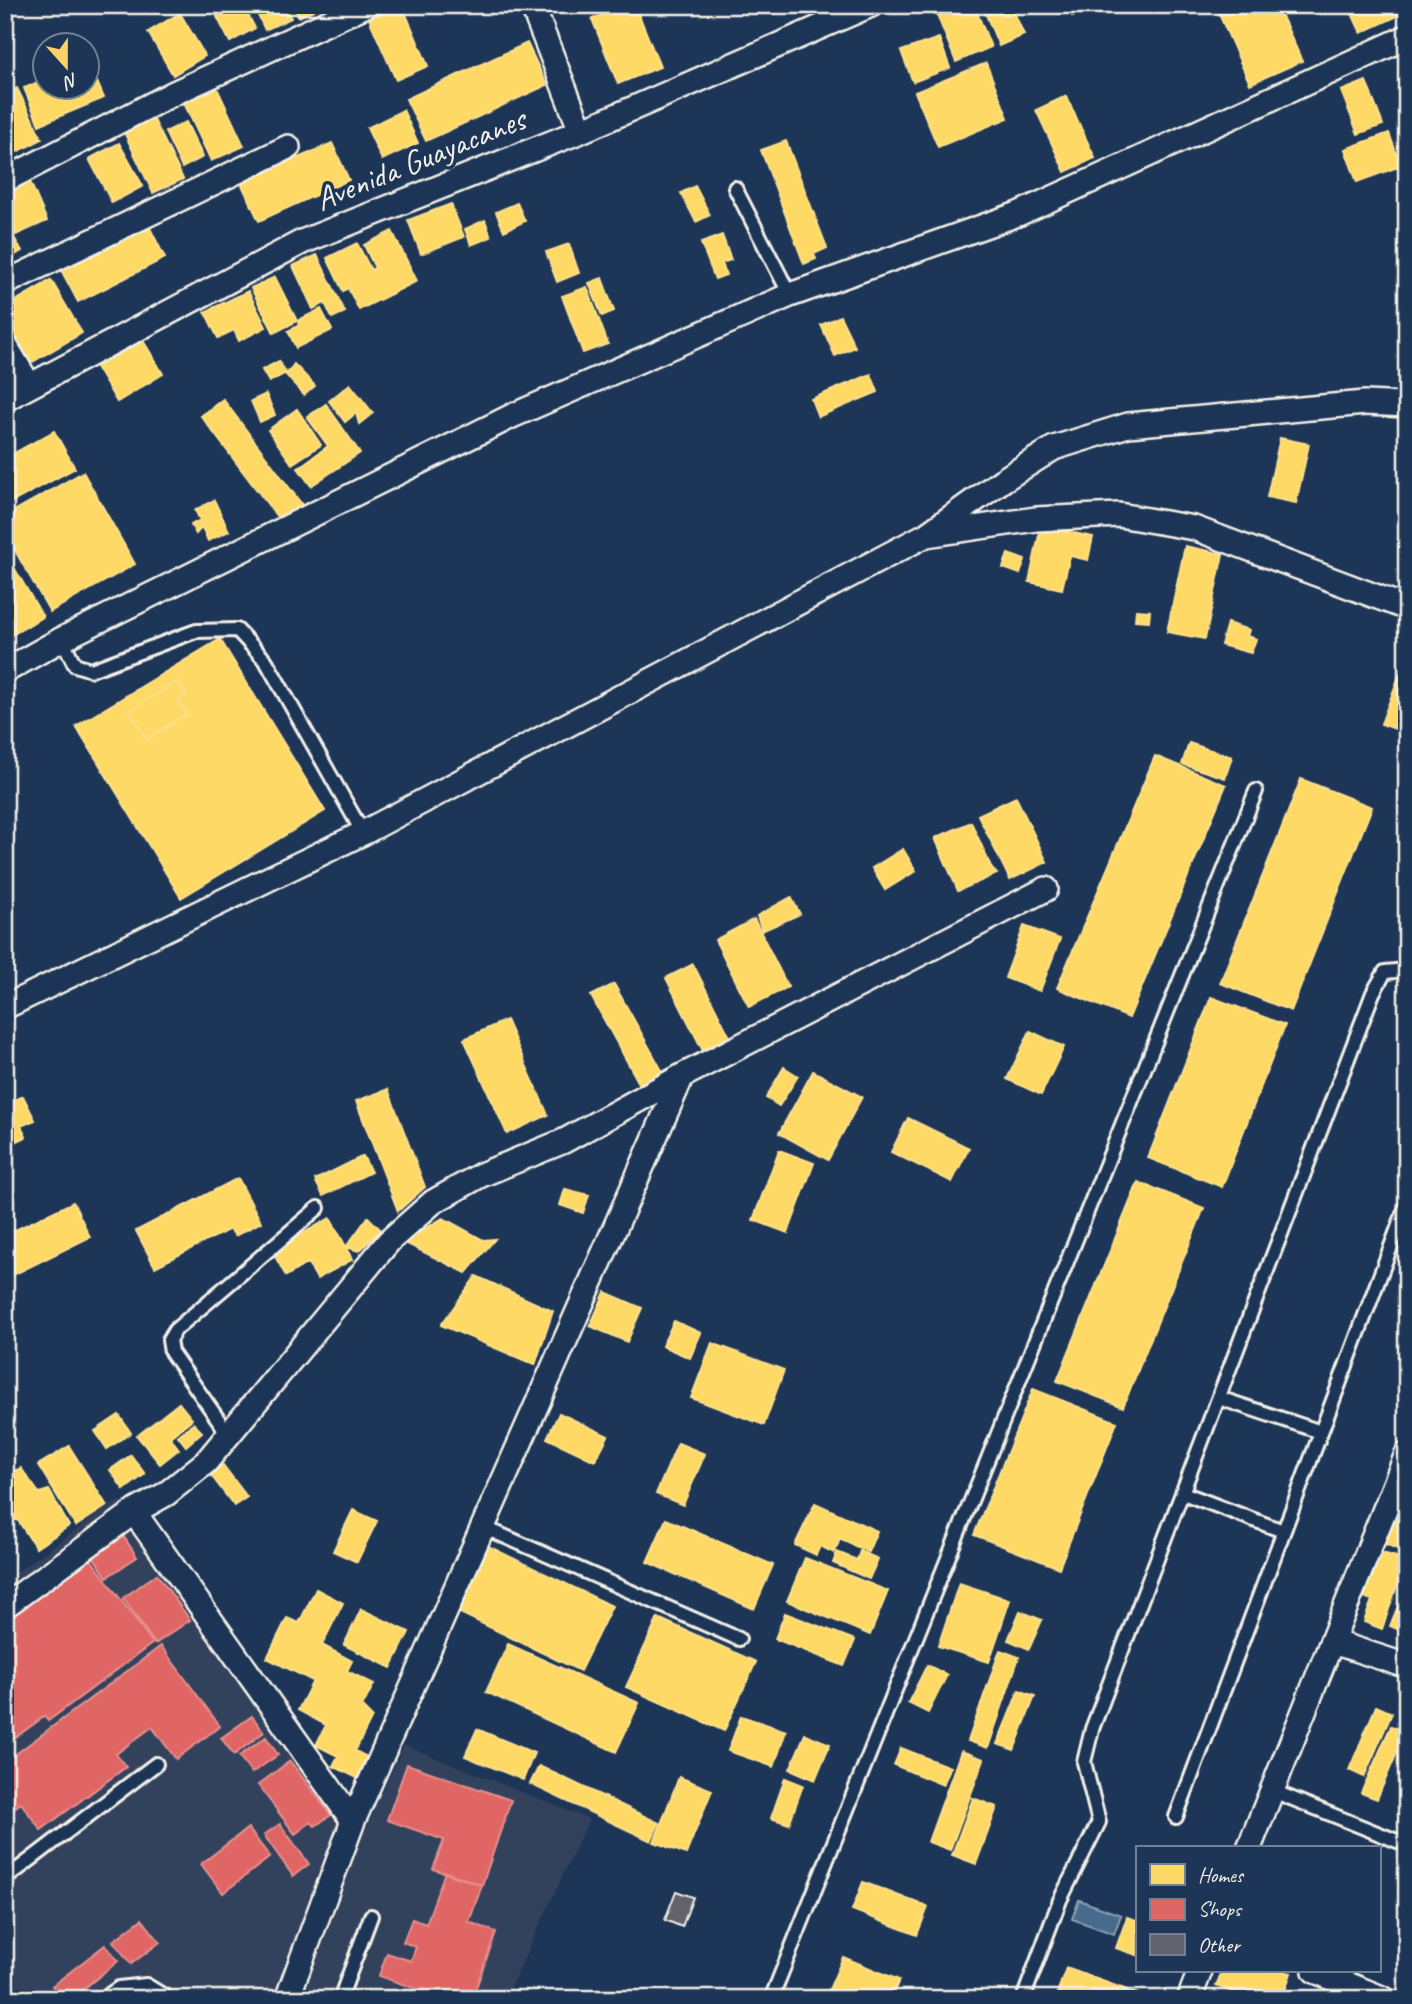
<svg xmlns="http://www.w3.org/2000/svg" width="1412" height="2004" viewBox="0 0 1412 2004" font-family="Caveat,sans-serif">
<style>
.built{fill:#32425d}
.water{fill:#466a8d;stroke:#8ca0b1;stroke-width:2}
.homes{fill:#ffd966;stroke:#fce08d;stroke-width:2}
.shops{fill:#e06666;stroke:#e6908d;stroke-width:2}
.building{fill:#62626c;stroke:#f4f1e8;stroke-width:2}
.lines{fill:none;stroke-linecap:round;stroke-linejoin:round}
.lane-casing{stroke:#f4f1e8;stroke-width:18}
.street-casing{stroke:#f4f1e8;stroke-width:28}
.lane{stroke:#1d3557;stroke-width:12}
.street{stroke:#1d3557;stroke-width:23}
.labels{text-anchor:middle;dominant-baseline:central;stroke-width:7;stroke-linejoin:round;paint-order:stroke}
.street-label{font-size:33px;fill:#f4f1e8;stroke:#1d3557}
</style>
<rect width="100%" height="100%" fill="#1d3557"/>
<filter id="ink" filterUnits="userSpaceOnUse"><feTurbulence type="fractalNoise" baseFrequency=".0143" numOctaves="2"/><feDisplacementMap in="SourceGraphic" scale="14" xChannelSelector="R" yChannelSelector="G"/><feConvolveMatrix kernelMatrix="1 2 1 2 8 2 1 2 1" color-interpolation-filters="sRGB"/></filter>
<g filter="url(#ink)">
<path class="built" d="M 119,1500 L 356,1849 L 404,1745 L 589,1819 L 505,1999 L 19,1999 L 5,1981 L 5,1580 Z"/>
<path class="water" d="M 1079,1900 L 1121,1915 L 1114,1934 L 1072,1919 Z"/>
<path class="homes" d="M 211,5 L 243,5 L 255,28 L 230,42 Z
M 253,5 L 284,5 L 291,18 L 265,30 Z
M 293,5 L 324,5 L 299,17 Z
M 382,5 L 402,5 L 428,66 L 396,80 L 366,12 Z
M 626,5 L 635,5 L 660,67 L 618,84 L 592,19 Z
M 933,5 L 974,5 L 991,47 L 956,62 Z
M 982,5 L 1011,5 L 1024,35 L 999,46 Z
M 1067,5 L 1094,5 L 1072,16 Z
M 1215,5 L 1277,5 L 1302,61 L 1250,84 Z
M 1348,5 L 1398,5 L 1402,14 L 1361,33 Z
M 180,13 L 205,56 L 173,75 L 148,32 Z
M 939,38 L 950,68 L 913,82 L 901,51 Z
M 527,43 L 547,85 L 426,141 L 406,99 Z
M 88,61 L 104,98 L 39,125 L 24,88 L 46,79 L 46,88 L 88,88 Z
M 986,63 L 1008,118 L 938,147 L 915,92 Z
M 1366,81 L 1383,125 L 1358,134 L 1341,91 Z
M 17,88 L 42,139 L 5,158 L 5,94 Z
M 217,88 L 244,146 L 211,161 L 184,103 Z
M 1066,96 L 1095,158 L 1065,172 L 1036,110 Z
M 403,110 L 418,143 L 382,160 L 367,128 Z
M 152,116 L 183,179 L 153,193 L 123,130 Z
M 186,122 L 203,157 L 182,168 L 165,132 Z
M 1389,133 L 1401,166 L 1357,182 L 1345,149 Z
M 786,141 L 827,248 L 814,254 L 816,259 L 804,264 L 761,150 Z
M 119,143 L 143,186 L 112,203 L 89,159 Z
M 332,143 L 349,180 L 259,221 L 241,183 Z
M 28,177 L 47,221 L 16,235 L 5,210 L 5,187 Z
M 695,186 L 710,215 L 696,222 L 681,193 Z
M 517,203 L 525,221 L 504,231 L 496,212 Z
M 451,204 L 464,237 L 421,254 L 408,220 Z
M 485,220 L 491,237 L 471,245 L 465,229 Z
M 147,222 L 165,258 L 78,302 L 59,266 Z
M 5,223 L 22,251 L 5,261 Z
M 392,231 L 417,281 L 359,310 L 348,288 L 343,291 L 327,258 L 357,243 L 371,270 L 375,268 L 364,245 Z
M 722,235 L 731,260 L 722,263 L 726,275 L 715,279 L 701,243 Z
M 569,244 L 579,273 L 557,282 L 546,252 Z
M 317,255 L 345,312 L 332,318 L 325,303 L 313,309 L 293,266 Z
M 275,277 L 297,321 L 274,333 L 251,288 Z
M 602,278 L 614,311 L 602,316 L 589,283 Z
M 51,280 L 82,333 L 31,363 L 5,319 L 5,307 Z
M 587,287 L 608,344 L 583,353 L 562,296 Z
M 248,291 L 266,327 L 239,341 L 234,330 L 218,338 L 205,312 Z
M 321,309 L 332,330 L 296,348 L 288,331 L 298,326 L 299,320 Z
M 840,316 L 855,347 L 835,356 L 821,325 Z
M 141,337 L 163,374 L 117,402 L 95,365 Z
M 279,361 L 286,373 L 269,382 L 262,370 Z
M 294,364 L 315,386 L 304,395 L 286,375 Z
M 871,374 L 878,392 L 818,417 L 811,399 Z
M 350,384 L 373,413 L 359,424 L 356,413 L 345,422 L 329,401 Z
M 266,394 L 275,415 L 260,422 L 251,401 Z
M 223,399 L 303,506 L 281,522 L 201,416 Z
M 326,404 L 360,453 L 311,486 L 298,468 L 328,446 L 307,417 Z
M 297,409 L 321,445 L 292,464 L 268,430 Z
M 54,431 L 75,468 L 5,506 L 5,458 Z
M 1280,438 L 1309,444 L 1296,503 L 1267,497 Z
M 83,472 L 135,564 L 50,612 L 5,533 L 5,516 Z
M 214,500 L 229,531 L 208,541 L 202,527 L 196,534 L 191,525 L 200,520 L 195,510 Z
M 1041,526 L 1093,537 L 1088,560 L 1070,556 L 1062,589 L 1029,582 Z
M 1185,546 L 1223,554 L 1205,639 L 1167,632 Z
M 5,552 L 43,617 L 5,639 Z
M 1008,554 L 1025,560 L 1020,574 L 1003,568 Z
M 1136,610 L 1150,611 L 1149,621 L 1135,620 Z
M 1227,623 L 1249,630 L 1247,636 L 1256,639 L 1251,653 L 1221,645 Z
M 220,639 L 325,811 L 181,898 L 76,726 Z
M 1404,663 L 1407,664 L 1407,733 L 1381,724 Z
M 177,681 L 186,695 L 178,700 L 187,714 L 147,739 L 129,711 Z
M 1189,743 L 1232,757 L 1225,778 L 1182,764 Z
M 1155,756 L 1226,785 L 1129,1018 L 1057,988 Z
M 1301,779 L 1372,807 L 1291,1011 L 1220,983 Z
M 1016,797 L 1047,862 L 1010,880 L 978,815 Z
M 971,822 L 992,869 L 997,874 L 958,891 L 935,838 Z
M 903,849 L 916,871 L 885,890 L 872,868 Z
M 791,897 L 800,914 L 762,931 L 757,916 Z
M 754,919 L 788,987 L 749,1007 L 715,940 Z
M 1024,926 L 1060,939 L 1040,991 L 1005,978 Z
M 693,964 L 732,1041 L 705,1055 L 666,978 Z
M 614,984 L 664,1074 L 641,1087 L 591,996 Z
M 1211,997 L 1285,1025 L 1222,1187 L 1148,1158 Z
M 506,1020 L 548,1115 L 507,1134 L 464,1039 Z
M 1030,1031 L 1064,1047 L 1041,1095 L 1007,1079 Z
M 784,1067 L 798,1076 L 779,1106 L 766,1098 Z
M 813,1071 L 862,1097 L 828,1160 L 779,1133 Z
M 388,1089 L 425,1187 L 398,1211 L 356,1101 Z
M 23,1096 L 35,1120 L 21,1126 L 26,1137 L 5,1147 L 5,1112 L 7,1112 L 5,1104 Z
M 908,1118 L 969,1148 L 952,1182 L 891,1152 Z
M 779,1150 L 814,1163 L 788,1233 L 753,1220 Z
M 363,1156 L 371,1172 L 323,1196 L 315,1180 Z
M 238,1178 L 261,1222 L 235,1236 L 230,1229 L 155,1267 L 136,1231 Z
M 1138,1182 L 1204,1208 L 1123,1407 L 1057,1381 Z
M 565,1189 L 589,1195 L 583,1213 L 560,1205 Z
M 73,1202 L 90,1237 L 5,1279 L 5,1235 Z
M 368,1217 L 381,1230 L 359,1251 L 346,1247 Z
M 330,1218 L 353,1259 L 317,1279 L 308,1263 L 286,1276 L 272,1251 Z
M 443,1218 L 483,1240 L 495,1239 L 466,1273 L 403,1242 Z
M 476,1276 L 553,1311 L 535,1365 L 441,1325 Z
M 605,1292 L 642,1308 L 627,1342 L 590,1326 Z
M 674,1321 L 701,1333 L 690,1358 L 662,1346 Z
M 712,1343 L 784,1370 L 764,1425 L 691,1398 Z
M 1033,1389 L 1117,1422 L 1059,1568 L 974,1535 Z
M 179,1403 L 192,1419 L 170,1437 L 179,1449 L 160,1464 L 137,1436 Z
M 559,1413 L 608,1436 L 595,1461 L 547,1438 Z
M 119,1415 L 131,1433 L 107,1449 L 95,1431 Z
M 193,1423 L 202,1432 L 186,1446 L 178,1436 Z
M 678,1443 L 705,1454 L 683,1505 L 656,1494 Z
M 69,1446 L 107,1506 L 76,1526 L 38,1465 Z
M 131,1455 L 145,1474 L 124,1490 L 110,1470 Z
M 223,1465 L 247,1497 L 234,1506 L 210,1474 Z
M 21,1468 L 39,1493 L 49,1490 L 69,1526 L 36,1548 L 17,1519 L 5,1526 L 5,1475 Z
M 1407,1477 L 1407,1553 L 1378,1541 Z
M 815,1503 L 877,1531 L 868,1552 L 840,1539 L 834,1553 L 820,1546 L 816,1555 L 795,1545 Z
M 353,1510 L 377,1521 L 357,1562 L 333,1551 Z
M 666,1519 L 773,1565 L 754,1609 L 647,1562 Z
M 488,1546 L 612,1606 L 580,1671 L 456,1611 Z
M 860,1551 L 878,1559 L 869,1579 L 833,1563 L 837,1552 L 857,1560 Z
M 1376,1551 L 1406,1560 L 1382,1629 L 1364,1622 L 1372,1600 L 1361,1596 Z
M 805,1558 L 888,1591 L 870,1635 L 787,1601 Z
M 959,1583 L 1010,1600 L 989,1662 L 938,1646 Z
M 1407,1583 L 1407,1633 L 1390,1626 Z
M 316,1589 L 343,1603 L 322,1645 L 352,1661 L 347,1671 L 374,1684 L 362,1707 L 372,1717 L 355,1751 L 367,1757 L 357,1778 L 333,1766 L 338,1756 L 316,1745 L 326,1725 L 298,1710 L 313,1681 L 267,1658 L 287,1618 L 299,1623 Z
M 361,1609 L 409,1632 L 391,1668 L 344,1645 Z
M 1020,1611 L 1042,1620 L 1029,1649 L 1008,1640 Z
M 785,1613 L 855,1640 L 844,1666 L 775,1639 Z
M 658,1618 L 756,1662 L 724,1731 L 626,1687 Z
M 508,1644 L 639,1703 L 616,1752 L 486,1692 Z
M 1000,1650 L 1019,1657 L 988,1748 L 968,1741 Z
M 927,1665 L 947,1675 L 928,1713 L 908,1703 Z
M 1019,1690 L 1035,1696 L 1014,1750 L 997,1744 Z
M 1376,1706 L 1392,1713 L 1364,1777 L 1349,1770 Z
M 741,1716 L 786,1731 L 774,1767 L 728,1751 Z
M 1391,1726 L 1406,1732 L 1377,1799 L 1361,1793 Z
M 477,1729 L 534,1753 L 523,1780 L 465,1756 Z
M 805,1734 L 830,1744 L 815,1780 L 790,1769 Z
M 901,1748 L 950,1767 L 943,1785 L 894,1765 Z
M 961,1751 L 984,1759 L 950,1850 L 928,1842 Z
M 539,1766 L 659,1823 L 651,1841 L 530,1784 Z
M 679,1777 L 712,1790 L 686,1854 L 654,1842 Z
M 785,1778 L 803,1785 L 789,1824 L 771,1818 Z
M 973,1798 L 997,1807 L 976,1864 L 952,1855 Z
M 863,1882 L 928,1907 L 917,1935 L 852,1910 Z
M 1127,1917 L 1137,1920 L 1137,1955 L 1116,1948 Z
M 843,1957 L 899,1980 L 891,1999 L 825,1999 Z
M 1066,1968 L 1152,1999 L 1055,1999 Z
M 1222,1971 L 1283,1971 L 1291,1973 L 1282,1999 L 1251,1999 L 1216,1986 Z"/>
<path class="shops" d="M 124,1537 L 137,1557 L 107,1577 L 93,1556 Z
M 90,1558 L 153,1643 L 48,1721 L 45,1716 L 5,1745 L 5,1657 L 11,1652 L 5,1645 L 5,1621 Z
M 157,1574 L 190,1620 L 155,1644 L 123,1598 Z
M 161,1646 L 220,1726 L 176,1759 L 152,1727 L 116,1754 L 126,1767 L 41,1830 L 21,1803 L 5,1815 L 5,1762 Z
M 252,1716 L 264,1732 L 234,1755 L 221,1738 Z
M 266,1737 L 278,1755 L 252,1773 L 239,1756 Z
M 290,1761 L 331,1815 L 315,1826 L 311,1822 L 295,1834 L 258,1785 Z
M 407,1764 L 511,1800 L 482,1885 L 433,1869 L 444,1840 L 387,1820 Z
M 280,1824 L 309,1864 L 293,1876 L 264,1835 Z
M 248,1828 L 270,1857 L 223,1893 L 201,1864 Z
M 445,1872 L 482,1885 L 469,1922 L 496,1932 L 472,1999 L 445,1999 L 379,1976 L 387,1953 L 411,1961 L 416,1947 L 403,1942 L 412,1919 L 426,1924 Z
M 142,1919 L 160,1942 L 131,1964 L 113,1941 Z
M 105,1945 L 118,1961 L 71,1999 L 62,1999 L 52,1986 Z"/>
<path class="building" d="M 676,1891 L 693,1897 L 682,1927 L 665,1920 Z"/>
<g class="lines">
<g class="lane-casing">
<path id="lane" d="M 735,188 L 790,295
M 62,639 L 75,665 L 91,670 L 196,631 L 237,630 L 266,661 L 363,833
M 1219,1398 L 1321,1432
M 229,1435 L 171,1352 L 169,1340 L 175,1330 L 318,1208
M 1183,1493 L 1283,1531
M 483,1527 L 739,1639
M 1273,1791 L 1407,1845
M 1176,1817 L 1407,1204
M 5,1879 L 156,1764
M 103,1999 L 119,1988 L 146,1985 L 169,1999
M 340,1999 L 371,1916
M 771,1999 L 1256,791
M 1023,1999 L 1060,1900 L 1099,1822 L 1084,1762 L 1092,1729 L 1373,993 L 1385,972 L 1407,970"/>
</g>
<g class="street-casing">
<path id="street" d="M 532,5 L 581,131
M 5,180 L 174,93 L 366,5
M 5,283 L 288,147
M 5,345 L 29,385
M 5,399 L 302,242 L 581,131 L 871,5
M 929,533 L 1003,480 L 1054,448 L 1128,425 L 1365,403 L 1407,405
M 5,671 L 62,639 L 512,416 L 790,295 L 1018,214 L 1407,37
M 5,1007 L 363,833 L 926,535 L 1036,519 L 1119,515 L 1194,528 L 1407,608
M 134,1512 L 353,1821
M 5,1606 L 134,1512 L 166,1494 L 206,1462 L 389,1241 L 433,1202 L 481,1175 L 564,1141 L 682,1076 L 1046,889
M 1333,1642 L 1407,1666
M 1249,1848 L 1407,1454
M 1315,1971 L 1384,1999
M 287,1999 L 353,1821 L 682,1076
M 1189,1999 L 1200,1971"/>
</g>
<use href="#lane" class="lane"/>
<use href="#street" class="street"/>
</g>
</g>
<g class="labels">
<g class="street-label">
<text transform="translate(420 159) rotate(-22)">Avenida Guayacanes</text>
</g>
</g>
<rect width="1412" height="2004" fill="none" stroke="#1d3557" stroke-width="28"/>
<rect x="14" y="14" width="1384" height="1976" fill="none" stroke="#f4f1e8" stroke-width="2.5" filter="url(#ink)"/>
<rect x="1136" y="1846" width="245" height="126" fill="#1d3557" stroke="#738091" stroke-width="2"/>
<rect x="1150" y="1864" width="35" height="21" fill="#ffd966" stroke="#738091" stroke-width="2"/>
<text x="1198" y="1882" font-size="21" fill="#f4f1e8">Homes</text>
<rect x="1150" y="1899" width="35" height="21" fill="#e06666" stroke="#738091" stroke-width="2"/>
<text x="1198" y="1916" font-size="21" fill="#f4f1e8">Shops</text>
<rect x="1150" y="1934" width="35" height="21" fill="#62626c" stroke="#738091" stroke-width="2"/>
<text x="1198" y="1952" font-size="21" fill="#f4f1e8">Other</text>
<g transform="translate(66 66) rotate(159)"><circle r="33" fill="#1d3557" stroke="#738091" stroke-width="2"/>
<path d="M0-5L12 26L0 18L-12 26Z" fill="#ffd166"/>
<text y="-10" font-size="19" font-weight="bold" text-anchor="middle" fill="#f4f1e8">N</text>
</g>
</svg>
